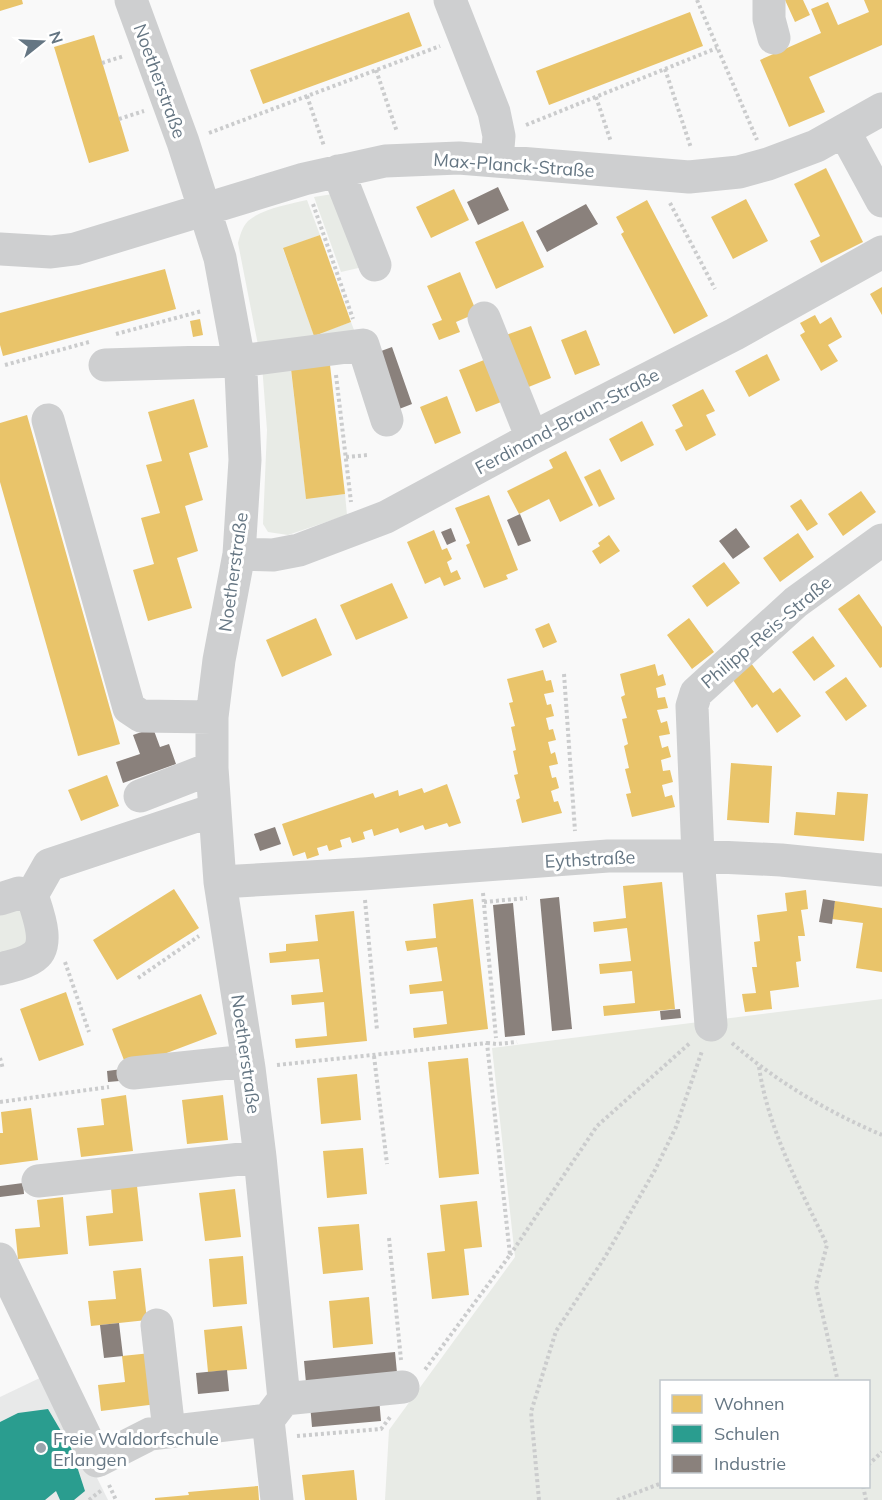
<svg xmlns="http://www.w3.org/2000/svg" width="882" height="1500" viewBox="0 0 882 1500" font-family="Mulish,sans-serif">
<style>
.built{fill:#e8e9e9}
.green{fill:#e8ebe6;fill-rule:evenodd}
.homes{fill:#e9c46a}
.schools{fill:#2a9d8f}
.industry{fill:#8a817c}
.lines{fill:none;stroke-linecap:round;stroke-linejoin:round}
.path{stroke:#cbcccd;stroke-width:4;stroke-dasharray:3 3;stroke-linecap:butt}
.minor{stroke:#cecfd0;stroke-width:33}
.poi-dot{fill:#99a4ac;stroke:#fff;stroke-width:2}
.labels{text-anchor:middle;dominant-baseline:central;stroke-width:6;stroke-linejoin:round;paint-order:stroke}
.street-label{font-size:18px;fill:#657683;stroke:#fff}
.poi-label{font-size:18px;fill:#657683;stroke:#fff;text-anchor:start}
</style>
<rect width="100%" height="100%" fill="#f9f9f9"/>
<path class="built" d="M 46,1375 L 108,1500 L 0,1500 L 0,1397 Z"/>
<path class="green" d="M 339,193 L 367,266 L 341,272 L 314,197 Z
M 307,200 L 320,235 L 283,249 L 314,335 L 351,322 L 357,338 L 259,350 L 238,243 C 240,236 242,227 248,221 C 261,209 290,204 307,200 Z
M 262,365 L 291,370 L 306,498 L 345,494 L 347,515 L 288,535 L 268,532 L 263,524 L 267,430 Z
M 17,902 L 34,942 L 0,963 L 0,908 Z
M 882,999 L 882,1500 L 385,1500 L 389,1430 L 515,1257 L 492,1048 ZM 662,1382 L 868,1382 L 868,1486 L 662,1486 Z"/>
<path class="homes" d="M 0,0 L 22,0 L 23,4 L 0,11 Z
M 785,0 L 803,0 L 810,15 L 795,22 Z
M 864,0 L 882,0 L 882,45 L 809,77 L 825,112 L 789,127 L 760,60 L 821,33 L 811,9 L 828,2 L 838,25 L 869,12 Z
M 409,12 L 422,46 L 263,104 L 250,70 Z
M 690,12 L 703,46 L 549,105 L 536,71 Z
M 94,35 L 129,151 L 89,163 L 54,47 Z
M 826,168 L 863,242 L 821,263 L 810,241 L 820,236 L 794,184 Z
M 454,189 L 469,220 L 431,238 L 416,207 Z
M 746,199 L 768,241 L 733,259 L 711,217 Z
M 647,200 L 708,316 L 674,334 L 621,234 L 624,232 L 616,217 Z
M 523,221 L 544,267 L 496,289 L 475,242 Z
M 320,235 L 351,322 L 314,336 L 283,248 Z
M 165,269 L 176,309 L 3,356 L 0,345 L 0,313 Z
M 460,272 L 477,313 L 456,322 L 460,332 L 439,340 L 432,324 L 442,320 L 427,286 Z
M 882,287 L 882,315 L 870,294 Z
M 815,315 L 820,324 L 831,317 L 842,337 L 828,345 L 838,361 L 821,371 L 800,335 L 805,332 L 800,323 Z
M 200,319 L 203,335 L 193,337 L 190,321 Z
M 531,326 L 551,378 L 526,388 L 506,335 Z
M 586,330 L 600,365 L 575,375 L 561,340 Z
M 767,354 L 780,380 L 749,397 L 735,371 Z
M 484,360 L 501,402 L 476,412 L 459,370 Z
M 330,365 L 345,494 L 306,499 L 291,369 Z
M 703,389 L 715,411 L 706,415 L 716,435 L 686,451 L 675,430 L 683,426 L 672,405 Z
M 447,396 L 461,433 L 435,444 L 420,407 Z
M 194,399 L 208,447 L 189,453 L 203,500 L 185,506 L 198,551 L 177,558 L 192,608 L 148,621 L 133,570 L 154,564 L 141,518 L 160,513 L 146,465 L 162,461 L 148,412 Z
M 27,415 L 120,744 L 78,756 L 0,482 L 0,423 Z
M 642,421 L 654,445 L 621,462 L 609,439 Z
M 566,451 L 593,505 L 560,522 L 549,499 L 519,514 L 507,491 L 553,468 L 549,460 Z
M 600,469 L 615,499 L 599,507 L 584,477 Z
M 861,491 L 876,512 L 843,536 L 828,514 Z
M 489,495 L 518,570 L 506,575 L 508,579 L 484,588 L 466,545 L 470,543 L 455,508 Z
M 801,499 L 818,524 L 807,531 L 790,506 Z
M 434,530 L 442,550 L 447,548 L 452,559 L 447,562 L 451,573 L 457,570 L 461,579 L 444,586 L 440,577 L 425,584 L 407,542 Z
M 798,533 L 814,557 L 780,582 L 763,558 Z
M 609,535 L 620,551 L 600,564 L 592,551 L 600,546 L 598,543 Z
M 724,562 L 740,583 L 707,607 L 692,586 Z
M 392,583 L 408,618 L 356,640 L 340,605 Z
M 859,594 L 882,627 L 882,667 L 880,668 L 838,609 Z
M 316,618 L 332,655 L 282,677 L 266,640 Z
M 689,618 L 714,652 L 692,669 L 667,635 Z
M 549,623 L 557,642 L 543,648 L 535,629 Z
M 813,636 L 835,666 L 814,681 L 792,652 Z
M 751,663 L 773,693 L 780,688 L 801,716 L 777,733 L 757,704 L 752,708 L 731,677 Z
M 655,664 L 658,676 L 663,674 L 666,685 L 656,688 L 658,698 L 665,697 L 668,708 L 657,710 L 661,723 L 667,721 L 670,734 L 659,736 L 662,748 L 668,746 L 671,757 L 661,760 L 663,771 L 670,770 L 673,782 L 662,785 L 665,797 L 672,795 L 675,807 L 632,817 L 626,794 L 631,793 L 625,769 L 629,768 L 624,746 L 628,744 L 622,719 L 627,718 L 621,697 L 625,695 L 620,674 Z
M 543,670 L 546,681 L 551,680 L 554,692 L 544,694 L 547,705 L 551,704 L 554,716 L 546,718 L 549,730 L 553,729 L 556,740 L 548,742 L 551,754 L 555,752 L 558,764 L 549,766 L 552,778 L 556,777 L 559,788 L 551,791 L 554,802 L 558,801 L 562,813 L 522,823 L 516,800 L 520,798 L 514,775 L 518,774 L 513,751 L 516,750 L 511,727 L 515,726 L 509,703 L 513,702 L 507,679 Z
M 846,677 L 867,706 L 846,721 L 825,692 Z
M 731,763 L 772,766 L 769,823 L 727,820 Z
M 107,775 L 119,806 L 81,821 L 68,790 Z
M 447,784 L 461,823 L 449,827 L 447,823 L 425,830 L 423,825 L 400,833 L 398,828 L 374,836 L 372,829 L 363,832 L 365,839 L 352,843 L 350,837 L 340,840 L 342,847 L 329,851 L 327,845 L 324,846 L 317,848 L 319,855 L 307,859 L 305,852 L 293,856 L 282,824 L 373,793 L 375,798 L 398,790 L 399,796 L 422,788 L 424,793 Z
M 837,792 L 868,794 L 864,841 L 794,835 L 796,812 L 835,815 Z
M 662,882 L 675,1009 L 604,1016 L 603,1006 L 635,1003 L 632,971 L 600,974 L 599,964 L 631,961 L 627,928 L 594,932 L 593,922 L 626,918 L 623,886 Z
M 174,889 L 199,928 L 117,980 L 93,940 Z
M 806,890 L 808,909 L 801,910 L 805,936 L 798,936 L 801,961 L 796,962 L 799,987 L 770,991 L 772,1009 L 745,1012 L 742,994 L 756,993 L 752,967 L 757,967 L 754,942 L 760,941 L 757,915 L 787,911 L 785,893 Z
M 473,899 L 488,1029 L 414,1038 L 413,1028 L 447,1024 L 443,991 L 410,994 L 409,985 L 442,981 L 437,947 L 407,951 L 405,941 L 436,938 L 433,904 Z
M 835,901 L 882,908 L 882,972 L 856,968 L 863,923 L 832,919 Z
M 354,911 L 367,1041 L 296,1048 L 295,1039 L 327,1036 L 324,1002 L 292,1005 L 291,995 L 323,992 L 319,959 L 270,963 L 269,953 L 286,951 L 286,944 L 318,941 L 315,915 Z
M 66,992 L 84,1045 L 39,1061 L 20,1009 Z
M 201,994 L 217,1034 L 127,1068 L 112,1029 Z
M 468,1058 L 479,1174 L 439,1178 L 428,1062 Z
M 357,1074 L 361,1120 L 321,1124 L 317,1078 Z
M 126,1095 L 133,1151 L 81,1157 L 77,1128 L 104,1125 L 101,1099 Z
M 223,1095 L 228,1140 L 187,1144 L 182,1100 Z
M 31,1108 L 38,1160 L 0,1165 L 0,1133 L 3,1133 L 1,1112 Z
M 363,1148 L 367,1194 L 327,1198 L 323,1151 Z
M 137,1186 L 143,1241 L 89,1246 L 86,1216 L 113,1213 L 111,1188 Z
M 235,1189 L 241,1237 L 205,1241 L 199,1193 Z
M 63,1197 L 68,1254 L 18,1259 L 15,1229 L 40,1227 L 37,1200 Z
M 477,1201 L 482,1247 L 464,1249 L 469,1295 L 432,1299 L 427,1253 L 445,1251 L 440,1205 Z
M 359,1224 L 363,1270 L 323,1274 L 318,1227 Z
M 243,1256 L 247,1304 L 213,1307 L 209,1259 Z
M 141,1268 L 147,1320 L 91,1326 L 88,1301 L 116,1299 L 113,1271 Z
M 369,1297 L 373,1344 L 333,1348 L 329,1301 Z
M 242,1326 L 247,1369 L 208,1372 L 204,1330 Z
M 151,1353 L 157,1404 L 101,1411 L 98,1385 L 125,1382 L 122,1356 Z
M 354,1470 L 357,1500 L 305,1500 L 302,1475 Z
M 258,1486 L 259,1500 L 155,1500 L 155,1498 L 189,1495 L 188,1492 Z"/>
<path class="schools" d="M 48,1409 L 71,1448 L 85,1491 L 74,1500 L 60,1500 L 56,1491 L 45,1500 L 0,1500 L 0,1422 L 18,1413 Z"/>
<path class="industry" d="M 498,187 L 509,210 L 478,225 L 467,202 Z
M 586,204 L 598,224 L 547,252 L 536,231 Z
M 392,347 L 412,404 L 394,411 L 373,354 Z
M 520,514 L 531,541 L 518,546 L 507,520 Z
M 451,528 L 456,541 L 447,545 L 441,532 Z
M 736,528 L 750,547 L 733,559 L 719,541 Z
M 153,728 L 160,747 L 169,744 L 176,764 L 123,783 L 116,762 L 140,754 L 133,735 Z
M 275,827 L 281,844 L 260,851 L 254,834 Z
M 559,897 L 572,1029 L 552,1031 L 540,899 Z
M 823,899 L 835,901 L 832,924 L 819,922 Z
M 513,903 L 525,1035 L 505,1037 L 493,905 Z
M 680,1009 L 681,1018 L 661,1020 L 660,1011 Z
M 130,1068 L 131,1080 L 108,1082 L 107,1071 Z
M 23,1183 L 24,1194 L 0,1197 L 0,1186 Z
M 119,1323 L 123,1356 L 104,1358 L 100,1325 Z
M 395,1352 L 397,1373 L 306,1383 L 304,1361 Z
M 227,1370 L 229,1391 L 198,1394 L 196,1373 Z
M 379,1398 L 381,1421 L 312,1427 L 310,1404 Z"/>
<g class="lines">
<path class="path" d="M 697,0 L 757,140
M 102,63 L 124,56
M 665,69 L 691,148
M 376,70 L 397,132
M 307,96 L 324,146
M 596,97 L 611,142
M 119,119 L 144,111
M 526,125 L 717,48
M 209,133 L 440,46
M 670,203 L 715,289
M 313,204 L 353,319
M 116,334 L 202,311
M 5,365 L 89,342
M 336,375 L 351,502
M 346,457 L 368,455
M 564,674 L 575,831
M 483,893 L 496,1038
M 365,900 L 377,1030
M 484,902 L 527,898
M 65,962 L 89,1032
M 138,978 L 199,936
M 487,1043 L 497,1044 L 517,1042
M 732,1043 C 777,1082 828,1112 882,1135
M 374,1056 L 387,1164
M 0,1058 L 3,1069
M 277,1065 L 487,1043 L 510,1255 L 424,1371
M 759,1067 C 768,1129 800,1188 827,1245 L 816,1286 L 838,1382
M 0,1102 L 109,1087
M 389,1238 L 401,1360
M 510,1255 L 597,1126 L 690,1043
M 297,1436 L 381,1429 L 391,1416
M 868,1465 L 882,1452
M 109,1485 L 116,1500
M 863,1486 L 866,1500
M 89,1500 L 103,1489
M 539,1500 L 531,1412 L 556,1331 L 605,1257 L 655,1170 L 676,1127 L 702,1051
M 617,1500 L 662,1483"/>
<path class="minor" d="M 450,0 L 494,112 L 499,136 L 497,160
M 769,0 L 769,19 L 774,38
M 844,131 L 882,201
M 338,171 L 375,265
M 0,249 L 51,252 L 75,249 L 304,179 L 385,161 L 459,158 L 689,177 L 739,172 L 768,164 L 816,146 L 882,109
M 484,318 L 532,438
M 105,365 L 239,361 L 363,345 L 387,420
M 48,420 L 129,708 L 141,716 L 212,717
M 239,554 L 273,555 L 299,550 L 386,517 L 532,438 L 735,334 L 882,252
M 140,796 L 212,768
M 220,882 L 363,874 L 608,856 L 698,856 L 781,860 L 882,870
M 0,899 L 19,893 L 32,895
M 0,969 C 10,966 24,964 32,958 C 52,947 37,911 32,895 L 49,865 L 214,810
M 711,1025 L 698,856 L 692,706 L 696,693 L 796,602 L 882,540
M 133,1073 L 248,1061
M 38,1181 L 260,1157
M 0,1259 L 97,1461 L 150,1434 L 268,1420 L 284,1399 L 260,1157 L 249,1068 L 220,882 L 212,768 L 212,717 L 219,660 L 239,554 L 245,460 L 241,372 L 220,258 L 183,142 L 131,0
M 157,1325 L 169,1431
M 284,1399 L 403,1387
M 268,1420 L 277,1500"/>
</g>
<circle class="poi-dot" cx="41" cy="1448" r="6"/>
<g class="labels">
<g class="street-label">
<text transform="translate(160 81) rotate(70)">Noetherstraße</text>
<text transform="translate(514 165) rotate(4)">Max-Planck-Straße</text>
<text transform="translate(567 421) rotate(-28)">Ferdinand-Braun-Straße</text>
<text transform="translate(233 572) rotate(-82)">Noetherstraße</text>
<text transform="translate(766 632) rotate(-40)">Philipp-Reis-Straße</text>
<text transform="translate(590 859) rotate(-3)">Eythstraße</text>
<text transform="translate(246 1054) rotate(82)">Noetherstraße</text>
</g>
<g class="poi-label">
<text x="53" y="1438">Freie Waldorfschule<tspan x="53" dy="21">Erlangen</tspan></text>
</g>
</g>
<rect x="660" y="1380" width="210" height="108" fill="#ffffff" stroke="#c1c8cd" stroke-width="1.5"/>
<rect x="672" y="1395" width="30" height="18" fill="#e9c46a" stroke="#c1c8cd" stroke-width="1.5"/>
<text x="714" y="1410" font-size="18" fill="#657683">Wohnen</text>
<rect x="672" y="1425" width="30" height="18" fill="#2a9d8f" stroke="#c1c8cd" stroke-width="1.5"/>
<text x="714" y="1440" font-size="18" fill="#657683">Schulen</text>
<rect x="672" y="1455" width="30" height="18" fill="#8a817c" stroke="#c1c8cd" stroke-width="1.5"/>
<text x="714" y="1470" font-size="18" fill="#657683">Industrie</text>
<g transform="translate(42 42) rotate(72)" stroke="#ffffff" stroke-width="4.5" paint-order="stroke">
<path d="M0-4.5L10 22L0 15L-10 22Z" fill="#657683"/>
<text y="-9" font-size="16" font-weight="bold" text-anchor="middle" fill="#657683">N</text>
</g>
</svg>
